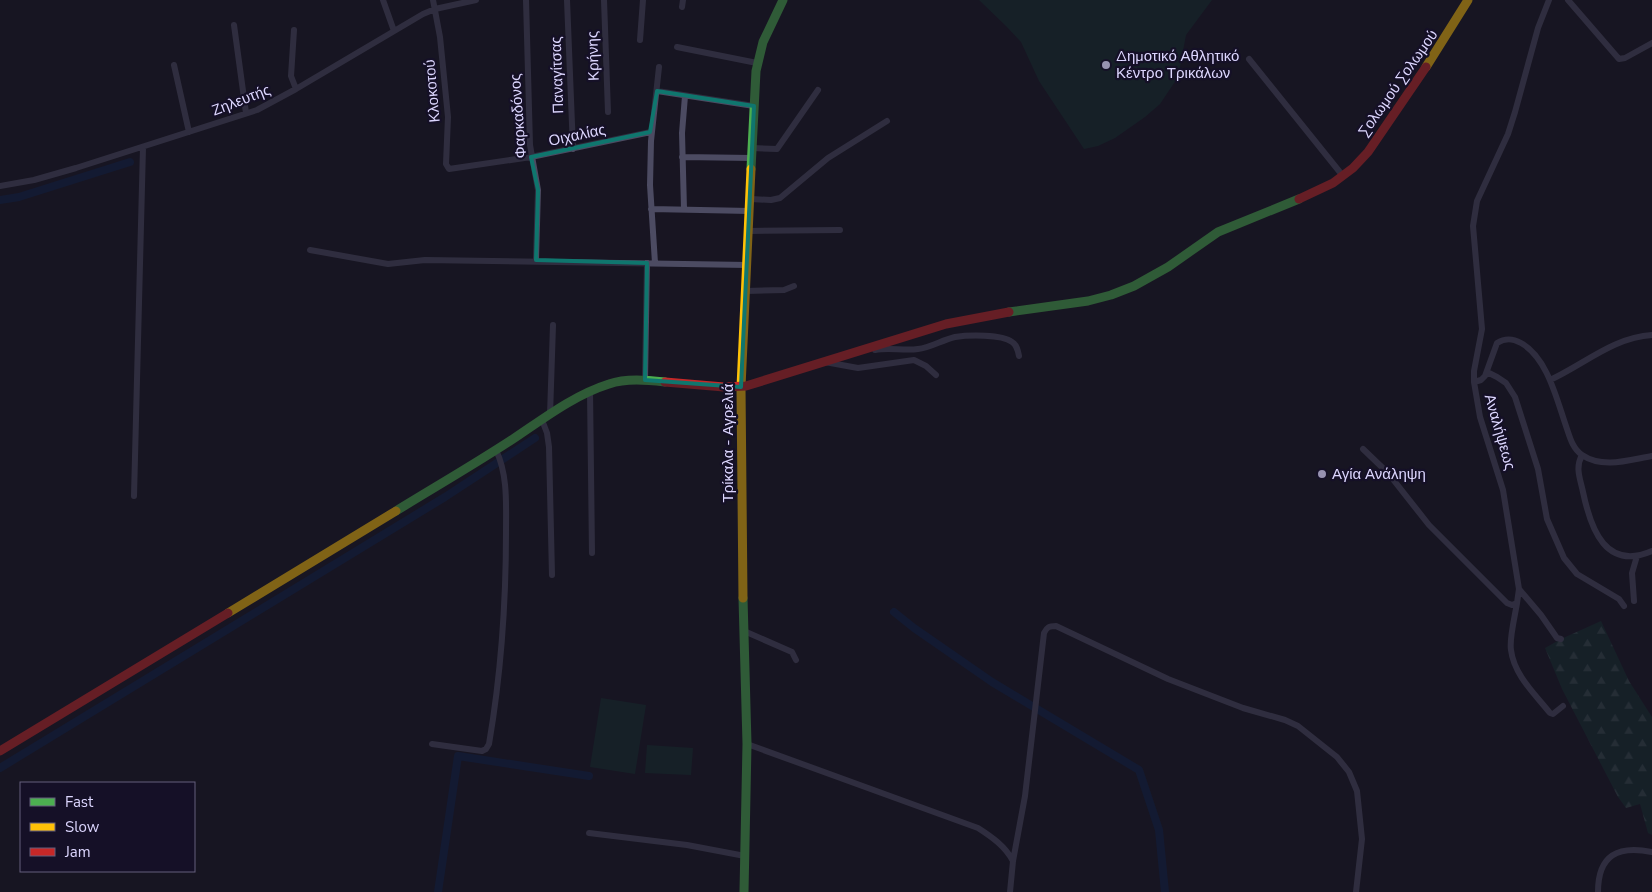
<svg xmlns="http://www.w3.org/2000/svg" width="1652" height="892" viewBox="0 0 1652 892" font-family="'Nunito Sans',sans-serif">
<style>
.forest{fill:url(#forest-firs)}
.pitch{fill:#142d2e}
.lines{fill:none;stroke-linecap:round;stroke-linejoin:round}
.canal{stroke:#0e2045;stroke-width:8}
.street{stroke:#4c4b62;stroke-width:6}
.fast{stroke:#4caf50;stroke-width:9}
.slow{stroke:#ffc107;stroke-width:9}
.jam{stroke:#c62828;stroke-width:9}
.marked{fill:none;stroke:#0f766e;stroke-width:4;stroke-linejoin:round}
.poi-dot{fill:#9792b1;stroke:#151027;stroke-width:2}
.labels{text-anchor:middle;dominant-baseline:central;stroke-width:4.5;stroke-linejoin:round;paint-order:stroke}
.street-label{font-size:15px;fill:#dcd6fe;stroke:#151027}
.poi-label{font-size:15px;fill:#dcd6fe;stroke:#151027;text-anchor:start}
</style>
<defs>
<pattern id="forest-firs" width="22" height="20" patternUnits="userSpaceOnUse" patternTransform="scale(1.25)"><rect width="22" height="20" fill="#142d2e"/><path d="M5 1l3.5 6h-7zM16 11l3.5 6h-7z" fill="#364b4d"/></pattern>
</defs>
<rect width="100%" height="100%" fill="#181522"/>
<path class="forest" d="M 1601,621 L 1629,681 L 1652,717 L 1652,835 L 1648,833 L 1640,804 L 1626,808 L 1618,797 L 1562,689 L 1545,648 L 1561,639 Z"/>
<path class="pitch" d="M 979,0 L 1212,0 L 1186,35 L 1178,77 L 1160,104 L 1145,117 L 1115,138 L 1098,146 L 1084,149 L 1039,81 L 1021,42 L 1006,26 Z
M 601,698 L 646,705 L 635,774 L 590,767 Z
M 647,745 L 693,748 L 691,775 L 645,773 Z"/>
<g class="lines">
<path class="canal" d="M 0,200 L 19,197 L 130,162
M 894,612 L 914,628 L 992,682 L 1139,770 L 1159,830 L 1165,892
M 0,768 L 445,497 L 535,438
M 438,892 L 458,756 L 589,776"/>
<path class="street" d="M 383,0 L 394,31
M 433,0 L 440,37 L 448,117 L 446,164 L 449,169 L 531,157 L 651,132
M 526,0 L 530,145 L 538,190 L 536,260
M 567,0 L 573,149
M 604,0 L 608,112
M 1568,0 L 1619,59 L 1625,58 L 1652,43
M 682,7 L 683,0
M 234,25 L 246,113
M 294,30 L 291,76 L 296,89
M 640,40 L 643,0
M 677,47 L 757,63
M 1249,59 L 1343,176
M 174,65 L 189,132
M 657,91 L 754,106
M 752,148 L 777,149 L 818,90
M 682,157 L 752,158
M 0,186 L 34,180 L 76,168 L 257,110 L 296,89 L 423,14 L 435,9 L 476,0
M 751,199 L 771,200 L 780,198 L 828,158 L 887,121
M 651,209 L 750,211
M 684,209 L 682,133 L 685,96
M 749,231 L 840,230
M 310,250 L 388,264 L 425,260 L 748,265
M 655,263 L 650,185 L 651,141 L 659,67
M 746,291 L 784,290 L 794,286
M 875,350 C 889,347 903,351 918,349 C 930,348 942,340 955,337 C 968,335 1002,334 1012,342 C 1017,345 1018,351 1019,356
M 825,362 L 858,368 L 914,360 L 926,366 L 936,375
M 1487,372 L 1497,377 L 1506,383 L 1515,397 L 1538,469 L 1547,519 L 1564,558 L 1577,574 L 1619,599 L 1624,606
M 645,380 L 647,263
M 1550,380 C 1583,365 1614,337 1652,335
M 1474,382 L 1481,380 L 1485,376 L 1497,343 C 1505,338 1512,338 1521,343 C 1548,358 1557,401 1567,429 C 1570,438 1573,449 1582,455 C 1603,469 1629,460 1652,456
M 590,391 L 592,553
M 550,415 L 553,325
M 542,420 L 547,433 L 549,447 L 552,575
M 1363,449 L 1388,473 L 1429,525 L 1507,603 L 1512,605 L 1517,603 L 1519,589 L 1503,490 L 1480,417 L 1474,382 L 1474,371 L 1482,329 L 1473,226 L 1477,201 L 1508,134 L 1515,112 L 1538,28 L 1549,0
M 1582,455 C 1575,468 1580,478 1583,492 C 1591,530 1606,571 1652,551
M 134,496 L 143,147
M 1519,589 L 1541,615 L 1557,638 L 1561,639
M 1634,601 L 1632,573 L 1637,556
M 1517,603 C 1515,616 1509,639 1511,650 C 1514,675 1535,694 1550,713 L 1553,714 L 1563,706
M 744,631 L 792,652 L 796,660
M 432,744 L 482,751 L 486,749 L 489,744 C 501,674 506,603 506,532 C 506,505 508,475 496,450
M 747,744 L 978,828 C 992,837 1005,846 1013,861
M 589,833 L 687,845 L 745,856
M 1010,892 L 1013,861 L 1025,796 L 1044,633 C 1047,627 1049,626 1056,626 L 1168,679 L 1243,708 L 1285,720 L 1298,726 L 1337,757 L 1349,772 L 1357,791 L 1362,839 L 1356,892
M 1598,892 C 1598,855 1618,845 1652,852"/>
<path class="fast" d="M 751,169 L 756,71 L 763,42 L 783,0
M 1009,312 L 1088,301 L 1111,295 L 1134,286 L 1168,267 L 1218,232 L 1299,199
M 396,511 C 435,487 475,464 513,439 C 543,419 574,395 609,384 C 626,378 647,380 665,382
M 743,598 L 747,744 L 744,892"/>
<path class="slow" d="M 1426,67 L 1468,0
M 743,598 L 741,387 L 751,169
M 228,613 L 396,511"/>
<path class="jam" d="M 1299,199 L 1333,183 L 1353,168 L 1368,152 L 1426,67
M 665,382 L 724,387 L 746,386 L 946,324 L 1009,312
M 0,751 L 228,613"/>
</g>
<path d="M0 0H1652V892H0ZM 657,91 L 754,106 L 741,387 L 645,380 L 647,263 L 536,260 L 538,190 L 531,157 L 650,132 Z" fill="#181522" fill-opacity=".55" fill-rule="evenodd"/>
<path class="marked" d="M 657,91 L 754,106 L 741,387 L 645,380 L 647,263 L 536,260 L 538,190 L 531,157 L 650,132 Z"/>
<g class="poi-dot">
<circle cx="1106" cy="65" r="5"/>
<circle cx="1322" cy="474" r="5"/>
</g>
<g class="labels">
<g class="street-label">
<text transform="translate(593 56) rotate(-92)">Κρήνης</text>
<text transform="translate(557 75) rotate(-92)">Παναγίτσας</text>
<text transform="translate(1398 83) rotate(-55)">Σολωμού Σολωμού</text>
<text transform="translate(432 91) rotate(-95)">Κλοκοτού</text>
<text transform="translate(241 100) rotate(-21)">Ζηλευτής</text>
<text transform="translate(518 116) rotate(-94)">Φαρκαδόνος</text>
<text transform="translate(577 135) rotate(-12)">Οιχαλίας</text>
<text transform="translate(1500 432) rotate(74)">Αναλήψεως</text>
<text transform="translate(728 443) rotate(-90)">Τρίκαλα - Αγρελιά</text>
</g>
<g class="poi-label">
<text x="1116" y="56">Δημοτικό Αθλητικό<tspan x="1116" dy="17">Κέντρο Τρικάλων</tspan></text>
<text x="1332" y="474">Αγία Ανάληψη</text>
</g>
</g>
<rect x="20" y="782" width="175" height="90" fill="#151027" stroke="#655f7d"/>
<rect x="30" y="798" width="25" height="8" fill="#4caf50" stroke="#655f7d"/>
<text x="65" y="807" font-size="15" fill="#dcd6fe">Fast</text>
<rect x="30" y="823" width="25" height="8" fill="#ffc107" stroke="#655f7d"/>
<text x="65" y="832" font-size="15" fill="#dcd6fe">Slow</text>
<rect x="30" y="848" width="25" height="8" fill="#c62828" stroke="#655f7d"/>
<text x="65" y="857" font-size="15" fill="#dcd6fe">Jam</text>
</svg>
